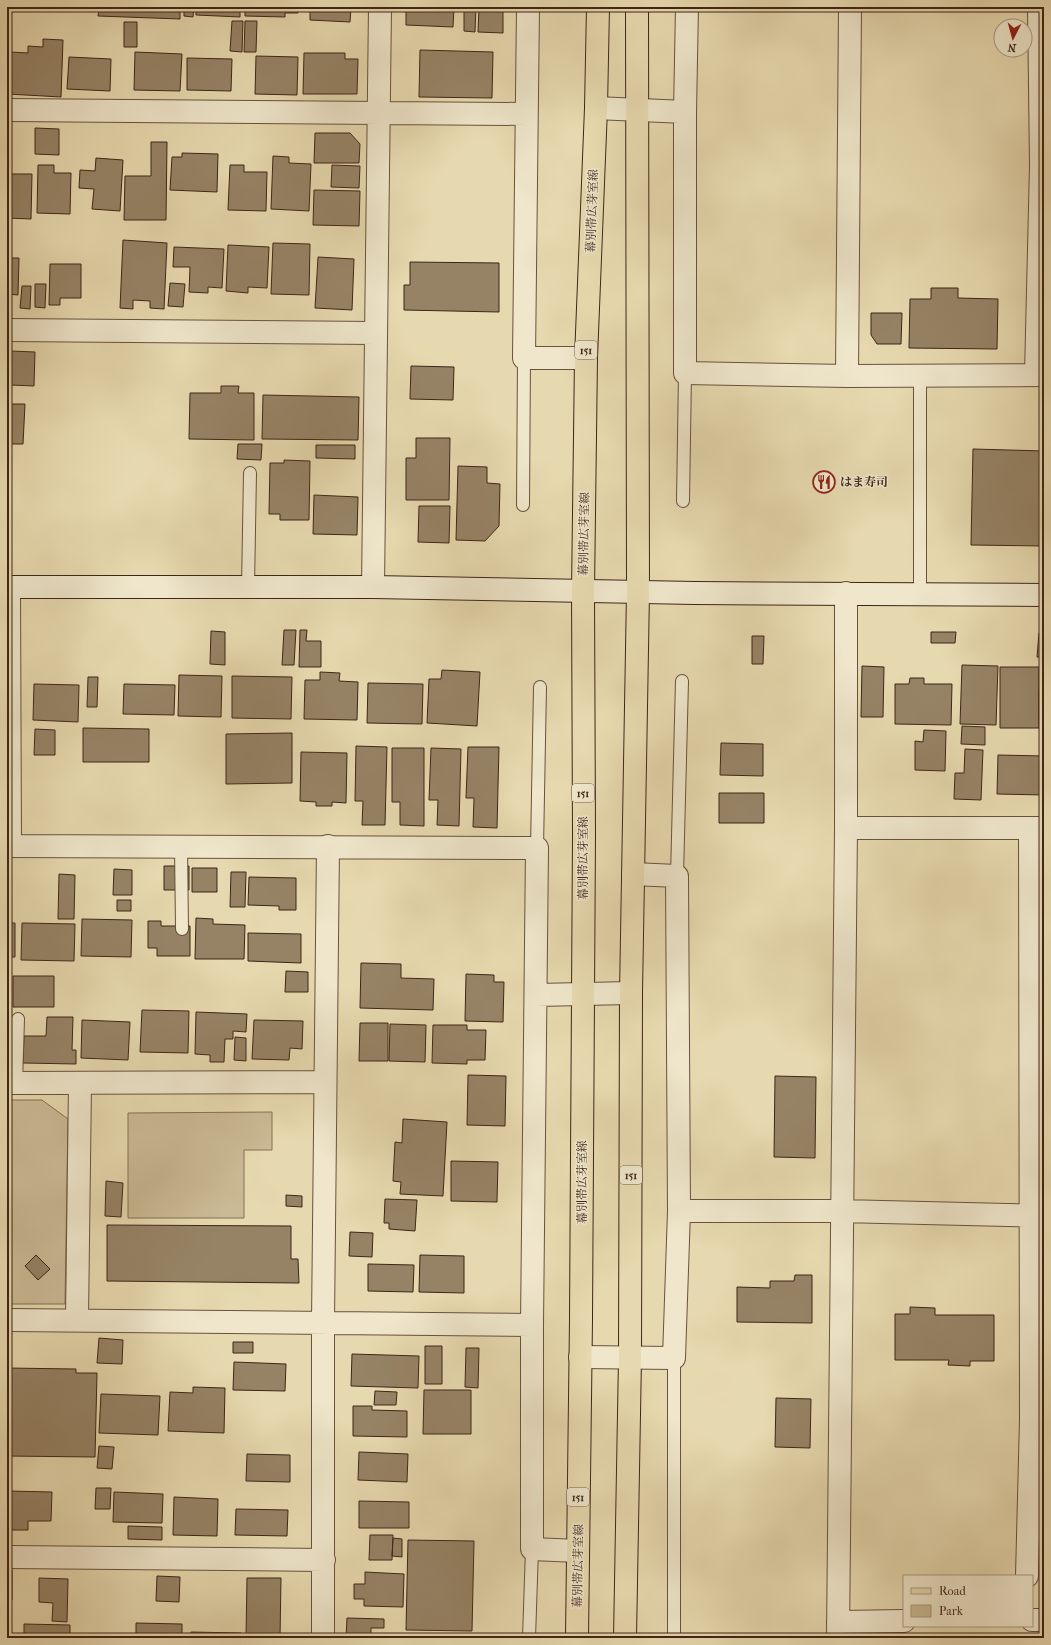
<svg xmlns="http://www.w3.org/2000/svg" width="1051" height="1645" viewBox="0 0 1051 1645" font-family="'IM FELL French Canon','Noto Serif JP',serif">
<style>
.green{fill:#caba95;stroke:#847056}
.building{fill:#968366;stroke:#3f2517}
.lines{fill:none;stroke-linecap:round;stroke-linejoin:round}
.lane-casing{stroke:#69523d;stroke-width:14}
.street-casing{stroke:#69523d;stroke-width:24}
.secondary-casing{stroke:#3f2517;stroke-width:24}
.primary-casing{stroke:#3f2517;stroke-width:24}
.lane{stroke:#efe6cb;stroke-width:12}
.street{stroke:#efe6cb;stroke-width:22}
.secondary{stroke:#efe6cb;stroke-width:22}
.primary{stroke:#e7d9af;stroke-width:22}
.labels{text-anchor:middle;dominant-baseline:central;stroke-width:3;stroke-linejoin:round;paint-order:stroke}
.shield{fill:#efe6cb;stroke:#745f4d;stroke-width:1}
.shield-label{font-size:11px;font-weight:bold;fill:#3f2517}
.street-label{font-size:12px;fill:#3f2517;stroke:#efe6cb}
.poi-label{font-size:12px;font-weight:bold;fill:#3f2517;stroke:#efe6cb;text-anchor:start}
</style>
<rect width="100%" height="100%" fill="#e7d9af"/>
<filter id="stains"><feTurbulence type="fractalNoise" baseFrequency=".005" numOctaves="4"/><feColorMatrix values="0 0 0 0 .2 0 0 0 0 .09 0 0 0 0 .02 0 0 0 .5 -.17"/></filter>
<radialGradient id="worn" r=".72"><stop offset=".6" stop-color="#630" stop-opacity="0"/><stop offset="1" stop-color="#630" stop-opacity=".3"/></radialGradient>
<path class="green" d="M 7,1100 L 42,1100 L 68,1119 L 65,1304 L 7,1304 Z
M 272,1112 L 272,1150 L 244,1150 L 244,1218 L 128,1218 L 128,1113 Z
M 977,1634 L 1044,1634 L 1044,1638 L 977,1638 Z"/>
<path class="building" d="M 46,7 L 89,7 L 89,11 L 46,9 Z
M 99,7 L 180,7 L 180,19 L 98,16 Z
M 184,7 L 194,7 L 193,17 L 184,16 Z
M 196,7 L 240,7 L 240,17 L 196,15 Z
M 245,7 L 298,7 L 298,13 L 285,13 L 285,17 L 245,16 Z
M 310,7 L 351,7 L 350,22 L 310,20 Z
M 406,7 L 454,7 L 453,27 L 406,25 Z
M 464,7 L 476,7 L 475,32 L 464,31 Z
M 479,7 L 503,7 L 503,33 L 478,32 Z
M 232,21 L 243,21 L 242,52 L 230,51 Z
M 245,21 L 257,21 L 256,52 L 244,52 Z
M 124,22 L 137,22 L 137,47 L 124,47 Z
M 43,39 L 63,40 L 61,97 L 8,94 L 10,52 L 28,53 L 28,46 L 43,47 Z
M 420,50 L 493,52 L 492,98 L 419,97 Z
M 135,52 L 182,54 L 180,91 L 134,90 Z
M 304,53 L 345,53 L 345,59 L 358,59 L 357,94 L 303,94 Z
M 256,56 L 298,57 L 297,95 L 255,94 Z
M 69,57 L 111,59 L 110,91 L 67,89 Z
M 187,58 L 232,59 L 231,91 L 187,90 Z
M 35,128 L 59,129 L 59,155 L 35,154 Z
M 315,133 L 350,133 L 360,144 L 359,163 L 314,163 Z
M 151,142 L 167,142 L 166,220 L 124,220 L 125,176 L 151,176 Z
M 182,153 L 218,154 L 217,192 L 170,190 L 172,157 L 182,157 Z
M 273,156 L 289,157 L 289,163 L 311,164 L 309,211 L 271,209 Z
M 96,158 L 123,160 L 120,211 L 92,209 L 94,189 L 79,188 L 80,170 L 95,171 Z
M 38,165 L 54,165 L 54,173 L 71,173 L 70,214 L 37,213 Z
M 230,165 L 244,165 L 244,172 L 267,172 L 266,211 L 228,210 Z
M 332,165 L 360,166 L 359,188 L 331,187 Z
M 7,174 L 32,174 L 31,219 L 7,218 Z
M 314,190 L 360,191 L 359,226 L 313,225 Z
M 123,240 L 167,243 L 164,309 L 150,308 L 150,301 L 133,300 L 133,309 L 120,308 Z
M 273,243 L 310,244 L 309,295 L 271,294 Z
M 228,245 L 269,247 L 267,288 L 248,287 L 248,293 L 226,291 Z
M 174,247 L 224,249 L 222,288 L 208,287 L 208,293 L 189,292 L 190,267 L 173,267 Z
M 318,257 L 354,259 L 352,310 L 315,308 Z
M 7,258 L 19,258 L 18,295 L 7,294 Z
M 410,262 L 499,263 L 499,312 L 404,310 L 404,285 L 410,285 Z
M 50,264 L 81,264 L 81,298 L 60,298 L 60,305 L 49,305 Z
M 170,283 L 185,284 L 183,307 L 168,306 Z
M 35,284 L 46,284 L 45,308 L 35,307 Z
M 22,286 L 31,286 L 30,309 L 20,308 Z
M 931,288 L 958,288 L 958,298 L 998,299 L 997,349 L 909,348 L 910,299 L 931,299 Z
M 871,313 L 902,313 L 901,344 L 877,344 L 871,335 Z
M 11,351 L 35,352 L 34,386 L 11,385 Z
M 411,366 L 454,367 L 453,400 L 410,399 Z
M 221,386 L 239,386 L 238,393 L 254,393 L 254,440 L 189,439 L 190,393 L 221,393 Z
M 263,395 L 359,397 L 358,440 L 262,439 Z
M 7,404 L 25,404 L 23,444 L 7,444 Z
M 416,438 L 450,438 L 449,500 L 406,500 L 406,458 L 416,458 Z
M 238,444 L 262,444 L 261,460 L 237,459 Z
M 316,445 L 355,445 L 355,459 L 316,458 Z
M 973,449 L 1044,451 L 1044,546 L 971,545 Z
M 284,460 L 310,461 L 309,520 L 280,520 L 280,514 L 269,514 L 270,463 L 284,463 Z
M 458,466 L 487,467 L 487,483 L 500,484 L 499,526 L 485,541 L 456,540 Z
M 314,495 L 358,497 L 357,535 L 313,534 Z
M 419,506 L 450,506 L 449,543 L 418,542 Z
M 284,630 L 296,630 L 294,665 L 282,665 Z
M 300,630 L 307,630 L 306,641 L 321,641 L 321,667 L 299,667 Z
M 211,631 L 225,632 L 225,665 L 210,664 Z
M 931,632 L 956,632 L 955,643 L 931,643 Z
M 1039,633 L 1044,633 L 1044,658 L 1037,657 Z
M 752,636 L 764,636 L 763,664 L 752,664 Z
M 962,665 L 998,666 L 996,725 L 960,724 Z
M 862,666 L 884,667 L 883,717 L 861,717 Z
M 1000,667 L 1039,667 L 1039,728 L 1000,728 Z
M 442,670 L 480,672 L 477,726 L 427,723 L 429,679 L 441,679 Z
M 320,672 L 340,673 L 339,681 L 358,682 L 357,720 L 304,719 L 305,680 L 320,680 Z
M 179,675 L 222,676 L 221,717 L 178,716 Z
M 232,676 L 292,677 L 291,719 L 232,718 Z
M 88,677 L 98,677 L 97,707 L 87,707 Z
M 910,678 L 924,678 L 924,684 L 952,684 L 951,725 L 895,724 L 895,684 L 909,684 Z
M 368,683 L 423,684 L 422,724 L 367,723 Z
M 34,684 L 79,685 L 78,722 L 33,720 Z
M 124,684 L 175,685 L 174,715 L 123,714 Z
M 1039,691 L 1044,691 L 1044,724 L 1039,724 Z
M 962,726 L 985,727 L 985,745 L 961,744 Z
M 83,728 L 149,729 L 149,762 L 83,762 Z
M 35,729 L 55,730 L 55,755 L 34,755 Z
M 924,730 L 946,731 L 945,771 L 915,770 L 915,741 L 923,742 Z
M 292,733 L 292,783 L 226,784 L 226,734 Z
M 721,743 L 763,744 L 763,776 L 720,775 Z
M 356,746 L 387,747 L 385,825 L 362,825 L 363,801 L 355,801 Z
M 468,747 L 499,747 L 497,828 L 473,827 L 474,798 L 466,798 Z
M 392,748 L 424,748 L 424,826 L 400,825 L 400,802 L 392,802 Z
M 431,748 L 461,749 L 459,826 L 437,825 L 438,800 L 429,800 Z
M 965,749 L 983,750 L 981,800 L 954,799 L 955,773 L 964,773 Z
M 301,752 L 347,753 L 346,803 L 332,802 L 332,806 L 316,806 L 316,802 L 300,801 Z
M 998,755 L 1044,756 L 1044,795 L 997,794 Z
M 719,793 L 764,793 L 764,823 L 719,823 Z
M 164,866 L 189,866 L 189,890 L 164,890 Z
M 192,868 L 217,868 L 217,892 L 192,892 Z
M 114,869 L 132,870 L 132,895 L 113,895 Z
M 231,872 L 246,872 L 245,907 L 230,907 Z
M 59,874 L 75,875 L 74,919 L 58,919 Z
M 249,877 L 296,878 L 296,910 L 279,910 L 279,906 L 248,905 Z
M 117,900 L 131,900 L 131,911 L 117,911 Z
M 196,918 L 213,919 L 213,924 L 245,925 L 244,959 L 195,959 Z
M 82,919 L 132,920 L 131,957 L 81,956 Z
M 148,921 L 161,921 L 161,926 L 190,926 L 190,956 L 157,956 L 157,948 L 148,948 Z
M 7,923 L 15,923 L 15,957 L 7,957 Z
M 22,923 L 75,924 L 74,961 L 21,960 Z
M 248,933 L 301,934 L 301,963 L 248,961 Z
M 361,963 L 401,964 L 401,978 L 434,979 L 433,1010 L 360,1008 Z
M 286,971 L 308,972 L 308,992 L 285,992 Z
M 466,974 L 494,975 L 494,982 L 504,982 L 503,1022 L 465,1021 Z
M 13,976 L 54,976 L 54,1007 L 13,1007 Z
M 142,1010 L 189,1011 L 188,1053 L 140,1052 Z
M 196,1012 L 247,1014 L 246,1032 L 233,1031 L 233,1039 L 225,1039 L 224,1062 L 210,1062 L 210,1055 L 195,1054 Z
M 47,1017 L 73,1017 L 72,1050 L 76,1050 L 76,1064 L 23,1063 L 24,1036 L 46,1036 Z
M 82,1020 L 130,1022 L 128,1060 L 81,1058 Z
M 254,1020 L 303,1021 L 302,1049 L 290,1048 L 289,1060 L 252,1059 Z
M 360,1023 L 388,1023 L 388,1061 L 359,1061 Z
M 390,1024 L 426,1025 L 425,1062 L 389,1061 Z
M 433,1025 L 467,1025 L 467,1030 L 486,1030 L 485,1060 L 467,1060 L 467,1064 L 432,1063 Z
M 235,1037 L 246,1038 L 246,1061 L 234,1060 Z
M 468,1075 L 506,1076 L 505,1126 L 467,1125 Z
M 775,1076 L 816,1077 L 815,1158 L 774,1157 Z
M 403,1119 L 447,1122 L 443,1196 L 400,1194 L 401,1182 L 393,1181 L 395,1142 L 402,1143 Z
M 451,1161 L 498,1162 L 497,1202 L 451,1201 Z
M 106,1181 L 123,1183 L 121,1217 L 105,1216 Z
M 286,1195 L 302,1196 L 302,1207 L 286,1206 Z
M 385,1199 L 417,1200 L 415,1231 L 389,1229 L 389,1223 L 384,1223 Z
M 107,1225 L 291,1226 L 291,1259 L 298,1259 L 299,1283 L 107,1281 Z
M 350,1232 L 373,1233 L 372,1257 L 349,1256 Z
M 36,1255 L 50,1269 L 38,1280 L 25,1266 Z
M 420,1255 L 464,1256 L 464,1293 L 419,1292 Z
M 368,1264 L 414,1265 L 413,1292 L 368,1291 Z
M 795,1275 L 812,1275 L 812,1323 L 737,1322 L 737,1287 L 770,1288 L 770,1281 L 794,1281 Z
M 910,1307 L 935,1308 L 935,1315 L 994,1315 L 994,1361 L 970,1361 L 970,1366 L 948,1365 L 949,1360 L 895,1360 L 895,1314 L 910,1314 Z
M 99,1338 L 123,1340 L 122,1364 L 97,1363 Z
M 233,1342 L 253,1342 L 253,1353 L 233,1353 Z
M 425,1346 L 442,1346 L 442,1384 L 425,1384 Z
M 466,1348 L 479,1348 L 478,1388 L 465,1387 Z
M 352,1354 L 419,1356 L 418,1388 L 351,1386 Z
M 234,1362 L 286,1364 L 285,1391 L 233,1390 Z
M 7,1368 L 76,1369 L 76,1373 L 97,1373 L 95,1457 L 7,1456 Z
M 193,1387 L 225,1388 L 224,1433 L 168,1431 L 170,1392 L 193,1393 Z
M 424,1390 L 471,1390 L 471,1434 L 423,1434 Z
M 375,1391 L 397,1392 L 396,1405 L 374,1405 Z
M 101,1394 L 160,1396 L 158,1435 L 99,1433 Z
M 776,1398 L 811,1399 L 810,1448 L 775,1447 Z
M 353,1406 L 372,1406 L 372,1410 L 407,1411 L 407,1437 L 353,1436 Z
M 99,1446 L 114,1447 L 112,1469 L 97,1468 Z
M 359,1452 L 408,1454 L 407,1482 L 358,1480 Z
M 247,1454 L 290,1455 L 290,1482 L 246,1481 Z
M 96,1488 L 111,1488 L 110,1509 L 95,1509 Z
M 7,1491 L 52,1492 L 51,1521 L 28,1521 L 28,1530 L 7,1530 Z
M 114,1492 L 163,1494 L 162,1523 L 113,1522 Z
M 174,1497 L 218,1499 L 217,1536 L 173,1535 Z
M 359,1501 L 409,1502 L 409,1528 L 359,1528 Z
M 236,1509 L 288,1510 L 287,1536 L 235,1535 Z
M 128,1526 L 162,1527 L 162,1540 L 128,1539 Z
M 370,1535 L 393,1535 L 392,1560 L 369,1560 Z
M 393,1538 L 402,1539 L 402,1557 L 392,1556 Z
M 408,1540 L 474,1541 L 472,1631 L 406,1630 Z
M 7,1570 L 12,1570 L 12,1600 L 7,1600 Z
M 365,1572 L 404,1574 L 403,1607 L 364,1606 L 364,1599 L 354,1599 L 354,1584 L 365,1584 Z
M 157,1576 L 180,1577 L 179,1602 L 156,1601 Z
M 39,1578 L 68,1579 L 67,1622 L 52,1621 L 53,1603 L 39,1602 Z
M 247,1578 L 281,1578 L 280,1638 L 246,1638 Z
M 347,1618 L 384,1619 L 384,1628 L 371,1628 L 371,1638 L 346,1638 Z
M 136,1623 L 182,1624 L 182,1638 L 136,1638 Z
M 24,1624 L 70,1625 L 70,1638 L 24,1638 Z
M 191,1632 L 241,1633 L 241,1638 L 191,1638 Z"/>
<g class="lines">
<g class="lane-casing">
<path id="lane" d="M 683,501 L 685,373
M 523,505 L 524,358
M 248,587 L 250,473
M 920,594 L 920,375
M 181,846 L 182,929
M 537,848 L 540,687
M 677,876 L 682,681
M 16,1083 L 18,1019
M 529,1638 L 532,1549
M 674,1638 L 674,1358"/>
</g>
<g class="street-casing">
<path id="street" d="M 528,7 L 524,358 L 586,358
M 596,108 L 685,112 L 685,373 L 847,376 L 1044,375
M 7,110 L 526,114
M 685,112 L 687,7
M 7,330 L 376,333
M 1036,375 L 1041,165 L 1039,7
M 847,376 L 850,7
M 9,587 L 10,846
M 373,587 L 380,7
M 846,828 L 1044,828
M 7,846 L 537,848 L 532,1325 L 532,1549 L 578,1551
M 633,874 L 677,876 L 679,1211
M 536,995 L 631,993
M 7,1083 L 325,1082
M 7,1320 L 532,1325
M 77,1320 L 80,1083
M 580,1357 L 674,1358 L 679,1211 L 841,1211 L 1044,1216
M 7,1557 L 324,1560
M 1027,1576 L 1031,1419 L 1030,828
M 1032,1620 L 1044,1620
M 838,1622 L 904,1621
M 323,1638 L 323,1322 L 328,846
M 838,1638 L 846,828 L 846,593"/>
</g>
<g class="secondary-casing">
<path id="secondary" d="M 7,587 L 373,587 L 695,593 L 1044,595"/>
</g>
<g class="primary-casing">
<path id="primary" d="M 577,1638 L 581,1319 L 584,835 L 583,591 L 586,358 L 596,108 L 598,7
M 625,1638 L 630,1358 L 631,993 L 638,592 L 637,7"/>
</g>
<use href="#lane" class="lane"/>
<use href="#street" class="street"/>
<use href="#secondary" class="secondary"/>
<use href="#primary" class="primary"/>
</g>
<defs>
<g id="restaurant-ring" transform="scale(1.15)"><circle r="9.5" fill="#efe6cb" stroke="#8f2418" stroke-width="1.5"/><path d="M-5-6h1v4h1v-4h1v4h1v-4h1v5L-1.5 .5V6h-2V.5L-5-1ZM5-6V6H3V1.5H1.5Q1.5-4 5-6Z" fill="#8f2418"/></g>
</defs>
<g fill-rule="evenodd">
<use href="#restaurant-ring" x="824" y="482"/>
</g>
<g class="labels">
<g class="shield">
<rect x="575" y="341" width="22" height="18" rx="3"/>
<rect x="572" y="784" width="22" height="18" rx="3"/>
<rect x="620" y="1166" width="22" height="18" rx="3"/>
<rect x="567" y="1488" width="22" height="18" rx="3"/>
</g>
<g class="shield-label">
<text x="586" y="350">151</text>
<text x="583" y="793">151</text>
<text x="631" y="1175">151</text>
<text x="578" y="1497">151</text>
</g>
<g class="street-label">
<text transform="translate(592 211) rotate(-88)">幕別帯広芽室線</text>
<text transform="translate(584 534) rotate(-89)">幕別帯広芽室線</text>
<text transform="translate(583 858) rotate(-90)">幕別帯広芽室線</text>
<text transform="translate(582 1182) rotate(-90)">幕別帯広芽室線</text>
<text transform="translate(578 1566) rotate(-89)">幕別帯広芽室線</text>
</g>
<g class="poi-label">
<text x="840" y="482">はま寿司</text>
</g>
</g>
<rect width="1051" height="1645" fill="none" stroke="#e7d9af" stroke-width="24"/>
<rect x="8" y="8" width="1035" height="1629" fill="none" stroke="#3f2517" stroke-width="2"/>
<rect x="12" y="12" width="1027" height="1621" fill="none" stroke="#3f2517"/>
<rect x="903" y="1575" width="130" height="52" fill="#efe6cb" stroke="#a99983"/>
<rect x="911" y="1588" width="20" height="6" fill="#e7d9af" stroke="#a99983"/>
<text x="939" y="1595" font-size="12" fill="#3f2517">Road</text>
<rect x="911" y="1605" width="20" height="12" fill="#caba95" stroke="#a99983"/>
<text x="939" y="1615" font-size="12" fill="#3f2517">Park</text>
<g transform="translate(1013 38) rotate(186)"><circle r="19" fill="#efe6cb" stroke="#a99983"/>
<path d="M0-3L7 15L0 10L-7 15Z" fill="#8f2418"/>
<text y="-6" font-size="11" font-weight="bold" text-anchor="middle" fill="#3f2517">N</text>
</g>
<rect width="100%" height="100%" filter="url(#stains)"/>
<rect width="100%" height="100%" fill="url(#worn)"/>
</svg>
